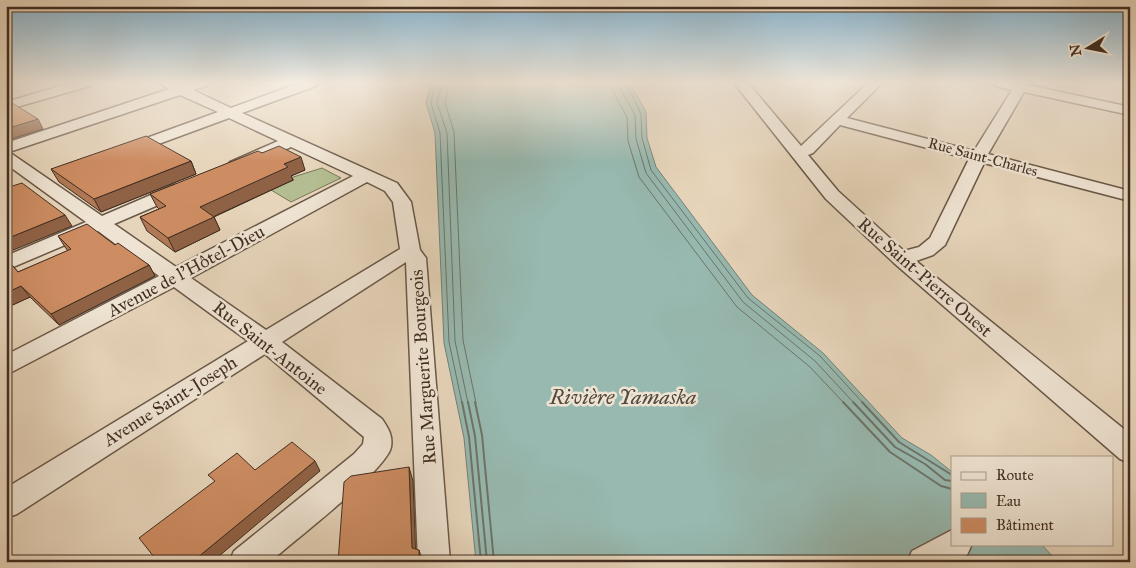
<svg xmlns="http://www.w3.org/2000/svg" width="1136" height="568" viewBox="0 0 1136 568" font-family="'IM FELL Great Primer',serif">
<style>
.green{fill:#b4bd91;stroke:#7a7659}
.water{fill:#97b9b0;stroke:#758177}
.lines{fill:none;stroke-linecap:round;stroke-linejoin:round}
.shore-far1{stroke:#6c7468;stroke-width:1}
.shore{stroke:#6c7468;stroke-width:2}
.minor-casing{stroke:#6a5848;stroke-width:3}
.minor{fill:#efe4d3;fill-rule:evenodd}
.wall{fill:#b07854;stroke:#412e21}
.shaded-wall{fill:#906245;stroke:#412e21}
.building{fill:#cd8c62;stroke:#412e21}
.labels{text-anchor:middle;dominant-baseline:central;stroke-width:5;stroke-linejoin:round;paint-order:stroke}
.far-street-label{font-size:15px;fill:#412e21;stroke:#efe4d3}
.street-label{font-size:18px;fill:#412e21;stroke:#efe4d3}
.near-water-label{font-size:22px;font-style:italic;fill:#524a3e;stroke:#efe4d3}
</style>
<rect width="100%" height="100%" fill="#e7d5bb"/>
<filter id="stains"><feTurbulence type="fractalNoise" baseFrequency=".004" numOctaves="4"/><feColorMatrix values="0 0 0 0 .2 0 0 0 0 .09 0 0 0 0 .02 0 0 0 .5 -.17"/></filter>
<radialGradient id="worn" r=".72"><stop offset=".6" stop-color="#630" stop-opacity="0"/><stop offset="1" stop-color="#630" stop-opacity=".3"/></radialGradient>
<path class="green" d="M 322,168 L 341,178 L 291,202 L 271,190 L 294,180 L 290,178 Z"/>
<path class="water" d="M 431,83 L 630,83 L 646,112 L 647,138 L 656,167 L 752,295 L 823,353 L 902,438 L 931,455 L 952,472 L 952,544 L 1041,544 L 1058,562 L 476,562 L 464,438 L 444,343 L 435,133 L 426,103 Z"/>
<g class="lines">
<path class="shore-far1" d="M 435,83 L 431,103 L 440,133 L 449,342 L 462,403
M 442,83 L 437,103 L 447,133 L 455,341 L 468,403
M 449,83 L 445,103 L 454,132 L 463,340 L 476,403
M 612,83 L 614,93 L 627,117 L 628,141 L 639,177 L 737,307 L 810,367 L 844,403
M 620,83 L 621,90 L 635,115 L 636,139 L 646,173 L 743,302 L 815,361 L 854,403
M 626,83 L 641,114 L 642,138 L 651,170 L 748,298 L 820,356 L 863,403"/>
<path class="shore" d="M 462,402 L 469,437 L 481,562
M 468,402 L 475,436 L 487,562
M 475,402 L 482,435 L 494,562
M 843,402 L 890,452 L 941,486 L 952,489
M 853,402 L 895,447 L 925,464 L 945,480 L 952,481
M 862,402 L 899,442 L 952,475"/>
<g class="minor-casing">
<path id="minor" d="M 71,83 L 92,83 L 90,86 L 6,110 L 6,102 Z
M 159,83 L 177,83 L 182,85 L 209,83 L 207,86 L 193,90 L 231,108 L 299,83 L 318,83 L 316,86 L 242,113 L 397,183 L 411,202 L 420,250 L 426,258 L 450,562 L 418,562 L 406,262 L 282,342 L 382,419 C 388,428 393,435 391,447 C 387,470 292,542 270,562 L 229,562 L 234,551 L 354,454 L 363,444 L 364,437 L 265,354 L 17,514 L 6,518 L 6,488 L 248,341 L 174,287 L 6,375 L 6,355 L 159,276 L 98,231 L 6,270 L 6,256 L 86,222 L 6,164 L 6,143 L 169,89 ZM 180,95 L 218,112 L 122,147 L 120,150 L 122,153 L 134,153 L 229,118 L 278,141 L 230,162 L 228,165 L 230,168 L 242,168 L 291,147 L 353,176 L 176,267 L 114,224 L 186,193 L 189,189 L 186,185 L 174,185 L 102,216 L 9,152 ZM 367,182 L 385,191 L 393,202 L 400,249 L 266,330 L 191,278 Z
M 734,83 L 748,83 L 801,146 L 868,83 L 882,83 L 847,118 L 974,151 L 1012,90 L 995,86 L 993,83 L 1030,83 L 1028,85 L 1130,107 L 1130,115 L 1024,92 L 988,154 L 1130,191 L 1130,201 L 984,163 L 945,245 L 933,255 L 916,261 L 1130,434 L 1130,463 L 1120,459 L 894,263 L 826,199 ZM 840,125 L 969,159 L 930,238 L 919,247 L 904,251 L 838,191 L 808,155 L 813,153 Z
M 952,530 L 952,544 L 972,544 L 967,555 L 955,562 L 907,562 L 912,551 Z"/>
</g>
<use href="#minor" class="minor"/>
</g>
<path class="wall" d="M 262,153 L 305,170 L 291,176 L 293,180 L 214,217 L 220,230 L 175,252 L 147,231 L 140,217 L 159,209 L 157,207 L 150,194 Z
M 191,161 L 196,174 L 101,212 L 59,182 L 51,169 Z
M 58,236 L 115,245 L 149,265 L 155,276 L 59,325 L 30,297 L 6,308 L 6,258 L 18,272 L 68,251 L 65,247 Z"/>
<path class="shaded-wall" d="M 38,119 L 43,129 L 8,140 L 6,138 L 6,129 Z
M 301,157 L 305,170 L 291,176 L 293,180 L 206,220 L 200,207 L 284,164 Z
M 191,161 L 196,174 L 101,212 L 94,199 Z
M 65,215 L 72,226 L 6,253 L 6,239 Z
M 214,217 L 220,230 L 175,252 L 168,238 Z
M 149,265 L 155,276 L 59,325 L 51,314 Z
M 21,286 L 30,297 L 6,308 L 6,293 Z
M 315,461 L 320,471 L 212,562 L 192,562 Z
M 409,467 L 413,481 L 416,562 L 412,548 Z
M 419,550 L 423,562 L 419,562 Z"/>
<path class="building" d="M 6,101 L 9,101 L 38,119 L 6,129 Z
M 146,136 L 191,161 L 94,199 L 51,169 Z
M 279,146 L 301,157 L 284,164 L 288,167 L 200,207 L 214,217 L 168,238 L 140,217 L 166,206 L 150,194 L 258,151 L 262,153 Z
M 22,183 L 65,215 L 6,239 L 6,188 Z
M 87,224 L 115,245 L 118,243 L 149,265 L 51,314 L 21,286 L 6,293 L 6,258 L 18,272 L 71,249 L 58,236 Z
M 292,442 L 315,461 L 192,562 L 158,562 L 139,538 L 215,481 L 208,475 L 237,453 L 255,470 Z
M 409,467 L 412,548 L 419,550 L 419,562 L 338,562 L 344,482 L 351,476 Z"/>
<linearGradient id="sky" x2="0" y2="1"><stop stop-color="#87b6d2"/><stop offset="0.51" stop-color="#f4ece0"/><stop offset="1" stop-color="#f4ece0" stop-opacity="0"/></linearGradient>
<rect width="1136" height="162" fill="url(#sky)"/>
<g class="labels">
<g class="far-street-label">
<text transform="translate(983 157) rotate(15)">Rue Saint-Charles</text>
</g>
<g class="street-label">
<text transform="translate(186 271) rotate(-28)">Avenue de l'Hôtel-Dieu</text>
<text transform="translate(925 277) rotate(41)">Rue Saint-Pierre Ouest</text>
<text transform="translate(270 348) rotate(38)">Rue Saint-Antoine</text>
<text transform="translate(423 367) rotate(-94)">Rue Marguerite Bourgeois</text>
<text transform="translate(170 401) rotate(-32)">Avenue Saint-Joseph</text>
</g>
<g class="near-water-label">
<text x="623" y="396">Rivière Yamaska</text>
</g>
</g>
<rect width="1136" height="568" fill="none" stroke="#e7d5bb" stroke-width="25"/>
<rect x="8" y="8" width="1121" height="553" fill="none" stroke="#412e21" stroke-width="2.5"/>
<rect x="12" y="12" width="1111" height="543" fill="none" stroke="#412e21"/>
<rect x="951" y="456" width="162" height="90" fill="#efe4d3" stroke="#a99b8c"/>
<rect x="961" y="472" width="25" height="8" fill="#efe4d3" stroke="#a99b8c"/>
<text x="996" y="480" font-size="15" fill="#412e21">Route</text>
<rect x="961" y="493" width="25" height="15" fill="#97b9b0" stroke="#a99b8c"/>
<text x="996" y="506" font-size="15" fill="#412e21">Eau</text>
<rect x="961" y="518" width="25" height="15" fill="#cd8c62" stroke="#a99b8c"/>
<text x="996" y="530" font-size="15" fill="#412e21">Bâtiment</text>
<g transform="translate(1088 48) rotate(260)" stroke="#efe4d3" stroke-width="4" paint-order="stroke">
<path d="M0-4L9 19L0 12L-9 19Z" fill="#412e21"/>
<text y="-8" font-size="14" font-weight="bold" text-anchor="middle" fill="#412e21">N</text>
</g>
<rect width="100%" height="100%" filter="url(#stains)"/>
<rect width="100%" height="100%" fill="url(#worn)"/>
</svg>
